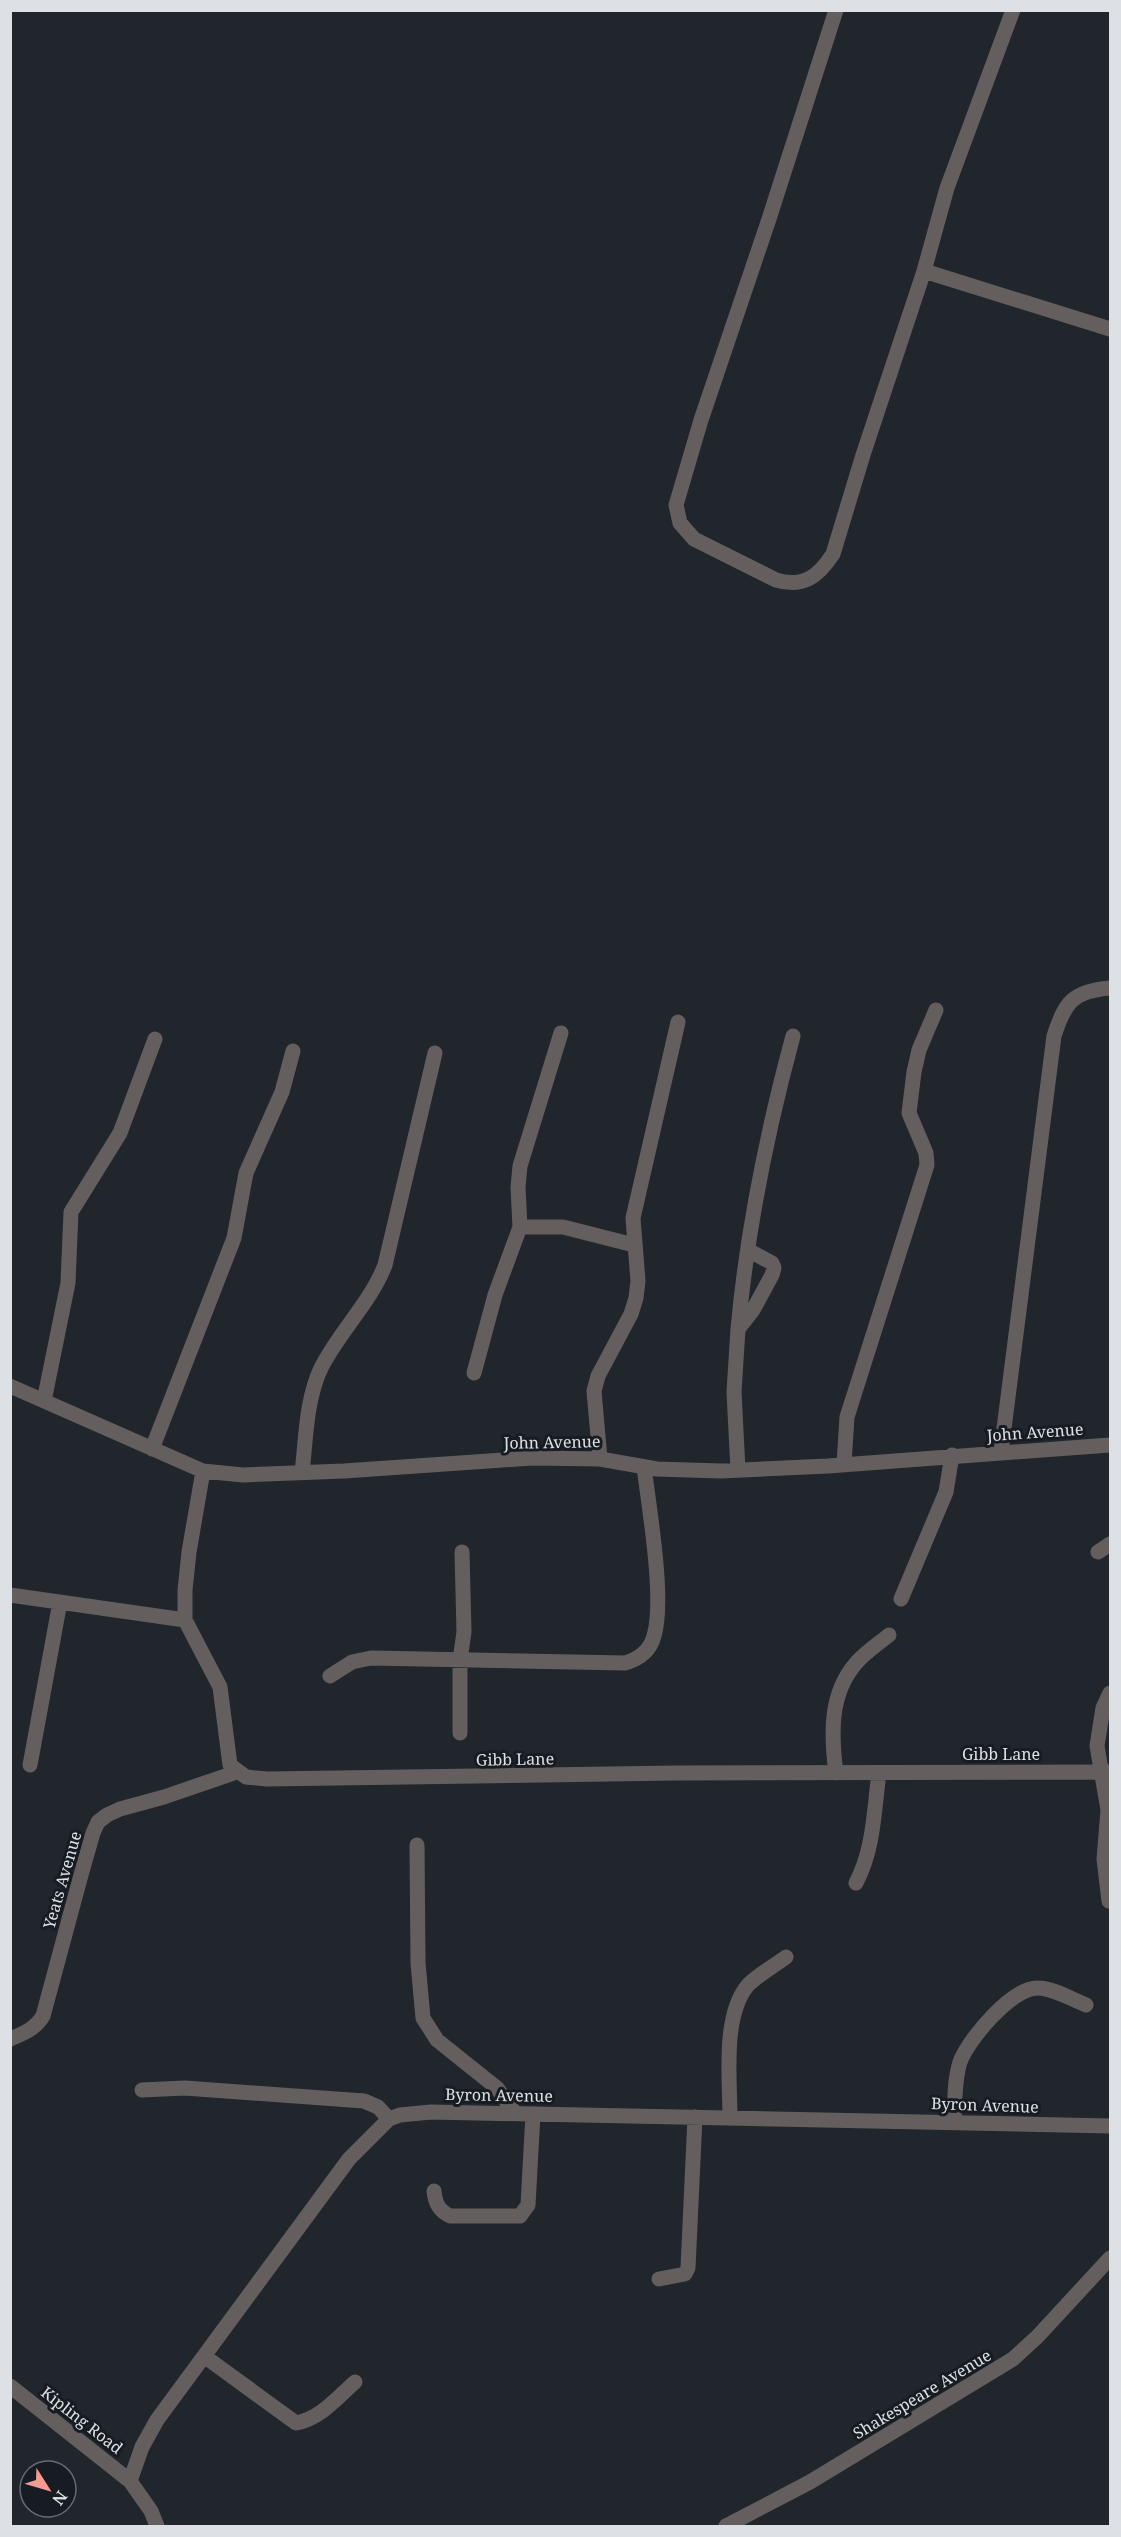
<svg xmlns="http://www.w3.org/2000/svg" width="1121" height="2537" viewBox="0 0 1121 2537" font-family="'Noto Serif',serif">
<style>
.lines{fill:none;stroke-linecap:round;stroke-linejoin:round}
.minor{stroke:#645f5e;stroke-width:15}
.labels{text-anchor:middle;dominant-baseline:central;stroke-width:6;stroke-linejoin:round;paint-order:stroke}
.street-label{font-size:16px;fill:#dde0e5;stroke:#171c23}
</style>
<rect width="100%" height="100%" fill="#21262d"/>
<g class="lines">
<path class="minor" d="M 836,10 L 769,219 L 701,420 L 676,505 L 680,523 L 694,539 L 776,580 C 803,588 818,577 833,554 L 863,455 L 924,271 L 947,188 L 1013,10
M 924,271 L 1110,329
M 520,1227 L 563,1227 L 634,1245
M 738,1329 C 747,1231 767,1132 793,1036
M 474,1373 L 495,1295 L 520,1227 L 518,1187 L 520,1166 L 561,1033
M 10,1386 L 203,1471 L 243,1475 L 344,1471 L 532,1458 L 600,1459 L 657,1469 L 721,1471 L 828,1466 L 1110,1445
M 44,1401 L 68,1283 L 71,1212 L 120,1133 L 155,1039
M 152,1449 L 234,1238 L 246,1173 L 282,1092 L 293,1051
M 1001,1452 L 1054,1036 C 1065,1002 1073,991 1110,988
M 600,1459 L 594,1391 L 598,1376 L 631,1314 L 636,1298 L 638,1281 L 633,1218 L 678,1022
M 844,1464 L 847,1417 L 927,1165 L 926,1153 L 909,1113 L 914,1072 L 919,1050 L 936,1010
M 738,1470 L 734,1392 L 738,1329 L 753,1310 L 772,1275 L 774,1268 L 772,1263 L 748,1250
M 203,1471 L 189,1552 L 185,1590 L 185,1620 L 220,1687 L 230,1765 L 246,1777 L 267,1779 L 676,1773 L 1110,1772
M 302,1473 C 306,1438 306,1400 321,1368 C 339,1332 371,1302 385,1265 L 435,1053
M 1098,1552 L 1110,1544
M 10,1595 L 185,1620
M 901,1599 L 946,1492 L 952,1455
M 330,1676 L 352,1662 L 371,1658 L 625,1663 C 639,1659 650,1651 654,1636 C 665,1599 649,1508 644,1467
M 460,1733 L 460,1660 L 464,1632 L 462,1552
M 30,1765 L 60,1602
M 836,1773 C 831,1735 829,1693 857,1662 C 866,1652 878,1644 889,1635
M 417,1845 L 418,1963 L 423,2018 L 437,2040 L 497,2088 L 515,2113
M 856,1883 C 874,1849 874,1810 879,1773
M 1109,1901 L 1104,1859 L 1108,1810 L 1097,1746 L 1103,1708 L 1110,1693
M 10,2039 C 24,2033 35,2029 43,2016 L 81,1875 L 93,1833 L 98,1822 L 107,1815 L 120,1809 L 164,1797 L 237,1772
M 142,2090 L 185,2088 L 364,2101 L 378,2107 L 389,2119
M 730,2118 C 730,2079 722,2016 748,1985 C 759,1974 774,1966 786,1957
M 954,2122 C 955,2103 954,2081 960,2062 C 968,2040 1012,1987 1038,1988 C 1053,1988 1071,1999 1086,2005
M 434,2191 C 435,2203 439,2211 450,2216 L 520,2216 L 528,2205 L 533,2114
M 659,2279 L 685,2274 L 688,2268 L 695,2117
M 204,2356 L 296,2423 C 321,2418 337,2398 355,2382
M 10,2386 L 130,2481 L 151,2511 L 157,2526
M 130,2481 L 142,2447 L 157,2420 L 349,2159 L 389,2119 L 400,2115 L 431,2112 L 1110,2126
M 726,2526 L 810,2482 L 1013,2359 L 1038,2336 L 1110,2258"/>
</g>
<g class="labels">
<g class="street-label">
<text transform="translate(1035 1432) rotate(-4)">John Avenue</text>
<text transform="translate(552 1442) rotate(-1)">John Avenue</text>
<text x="1001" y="1754">Gibb Lane</text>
<text transform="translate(515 1759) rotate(-1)">Gibb Lane</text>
<text transform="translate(62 1880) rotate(-74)">Yeats Avenue</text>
<text transform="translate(499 2095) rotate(1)">Byron Avenue</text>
<text transform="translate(985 2105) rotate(2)">Byron Avenue</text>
<text transform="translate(922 2394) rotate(-31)">Shakespeare Avenue</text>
<text transform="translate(82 2420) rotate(38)">Kipling Road</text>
</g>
</g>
<rect width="1121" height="2537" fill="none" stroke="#dde0e5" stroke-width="24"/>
<g transform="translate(48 2489) rotate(127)"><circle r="28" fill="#171c23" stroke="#666a71" stroke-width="1.5"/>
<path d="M0-4.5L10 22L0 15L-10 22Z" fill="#f59c90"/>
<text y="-9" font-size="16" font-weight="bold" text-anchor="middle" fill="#dde0e5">N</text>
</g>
</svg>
